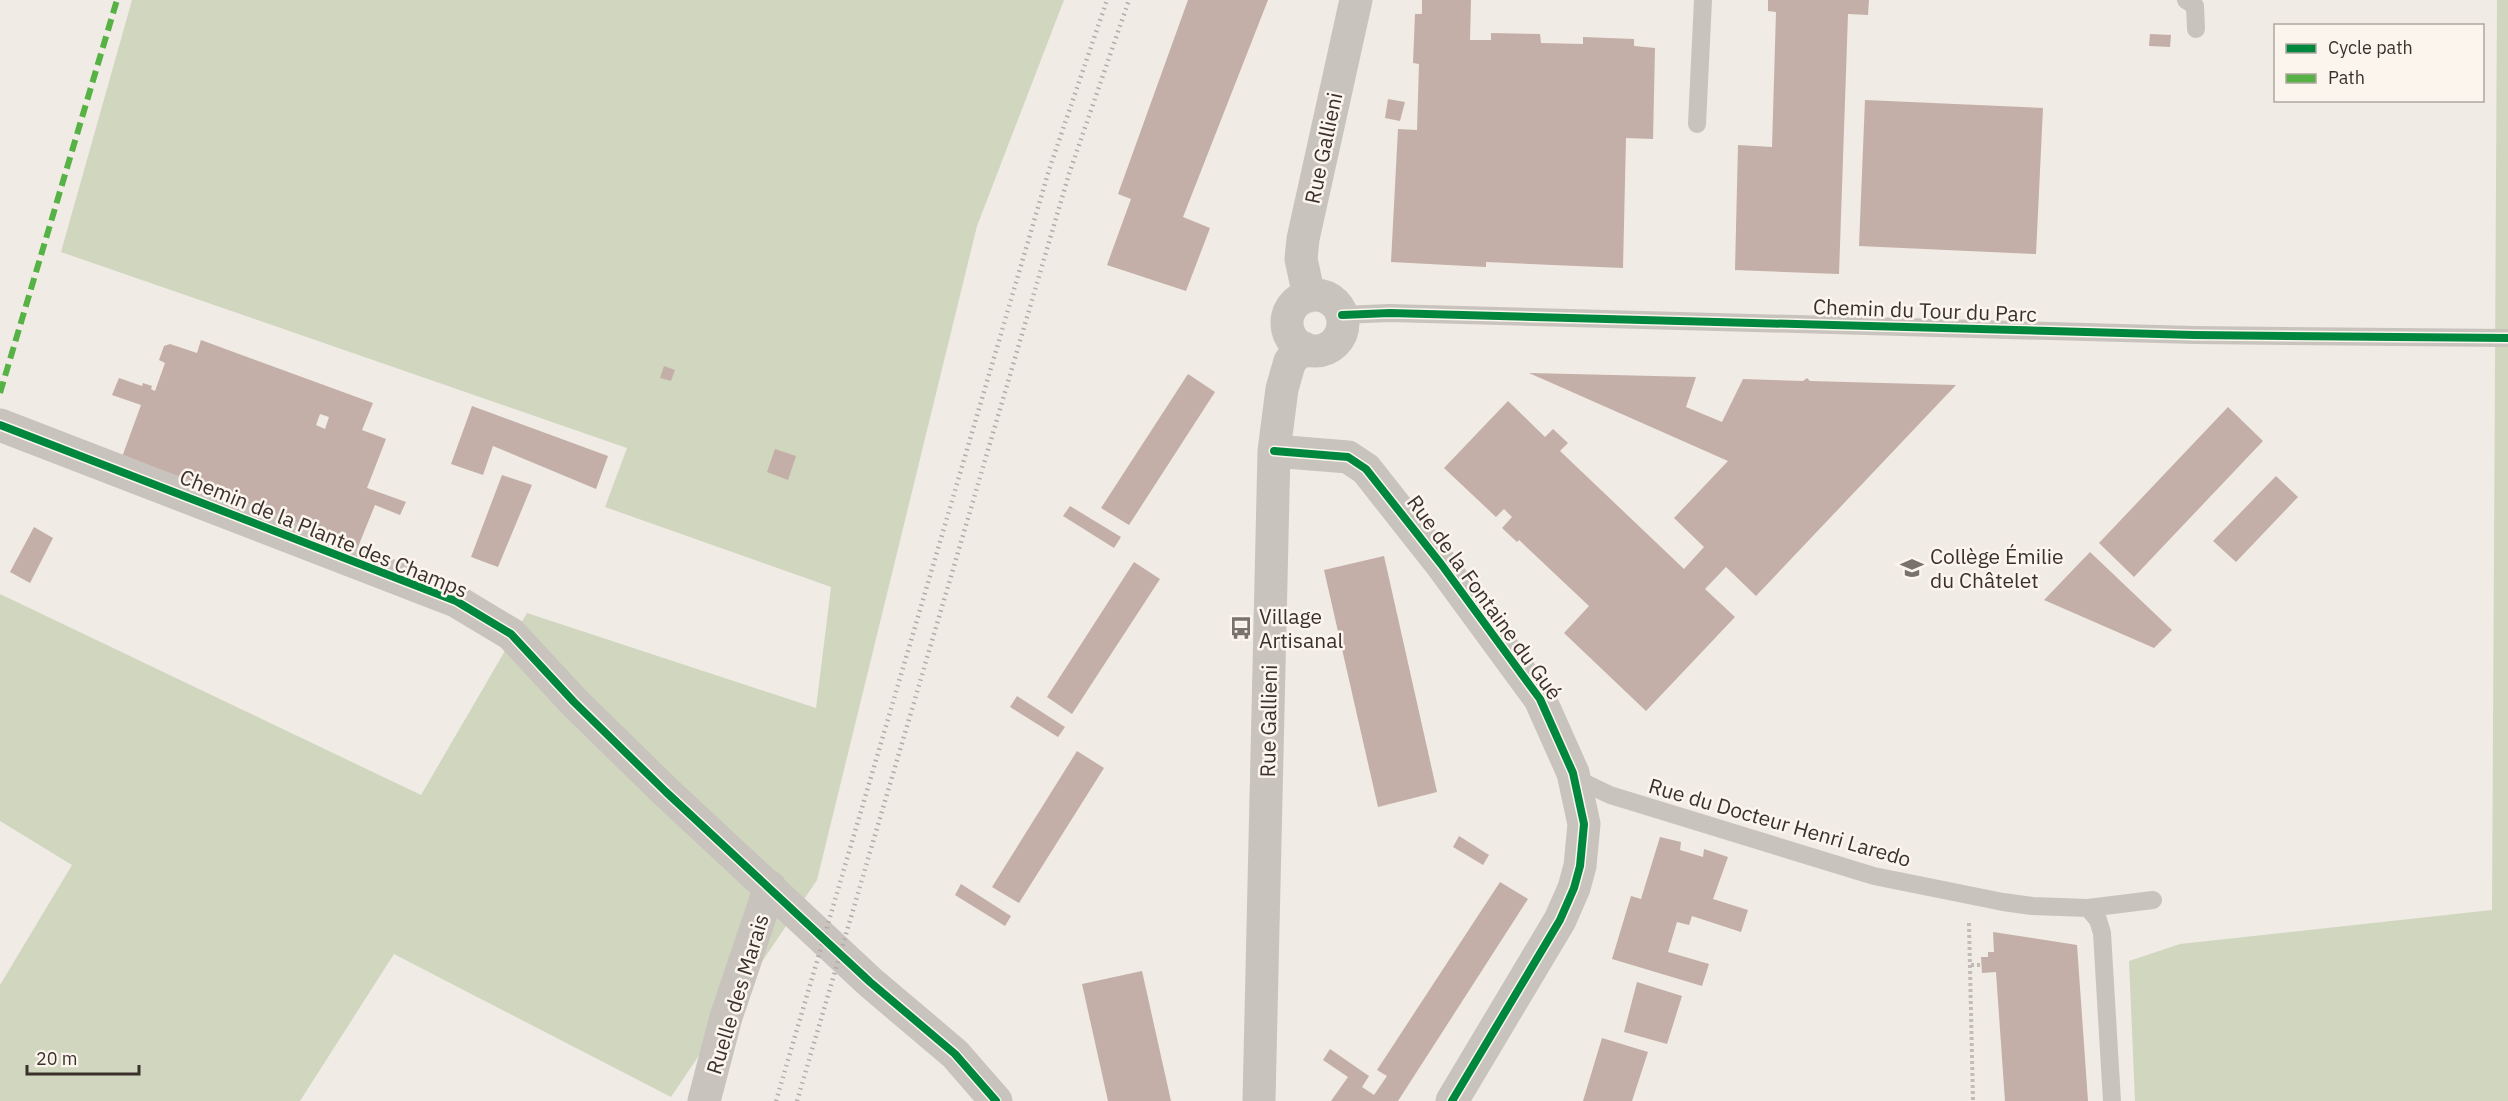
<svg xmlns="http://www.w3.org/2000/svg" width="2508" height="1101" viewBox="0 0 2508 1101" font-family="'IBM Plex Sans',sans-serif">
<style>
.green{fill:#d1d6bf}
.building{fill:#c3afa7;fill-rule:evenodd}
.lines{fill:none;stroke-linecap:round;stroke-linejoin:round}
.path{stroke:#c2bbb6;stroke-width:4;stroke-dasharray:3 3;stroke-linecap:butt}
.lane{stroke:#c9c3be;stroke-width:18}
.street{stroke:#c9c3be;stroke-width:33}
.rail{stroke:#b1aca8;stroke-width:4.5;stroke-dasharray:1.5 4.5;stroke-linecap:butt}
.quiet{stroke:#57b246;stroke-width:6;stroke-dasharray:12 6;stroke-linecap:butt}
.cycleway-casing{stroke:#fbf5ee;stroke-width:11}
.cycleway{stroke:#00873e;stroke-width:8}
.labels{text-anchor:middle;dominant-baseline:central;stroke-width:5;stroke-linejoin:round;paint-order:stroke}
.street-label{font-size:21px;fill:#3b302b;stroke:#fbf5ee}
.poi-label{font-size:21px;fill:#3b302b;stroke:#fbf5ee;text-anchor:start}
</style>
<rect width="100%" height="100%" fill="#f0ebe5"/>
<path class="green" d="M 132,0 L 1064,0 L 977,226 L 817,880 L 671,1097 L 394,954 L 300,1101 L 0,1101 L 0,985 L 72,865 L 0,821 L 0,594 L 421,795 L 527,613 L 816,708 L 831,587 L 605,507 L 627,448 L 61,252 Z
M 2497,0 L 2508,0 L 2508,1101 L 2135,1101 L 2129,961 L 2180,944 L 2492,910 Z"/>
<path class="building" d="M 1188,0 L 1268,0 L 1183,217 L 1210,228 L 1186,291 L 1107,265 L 1131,199 L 1118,194 Z
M 1422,0 L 1471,0 L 1470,40 L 1491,40 L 1491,33 L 1540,34 L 1541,43 L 1583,44 L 1583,37 L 1634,39 L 1634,46 L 1655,48 L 1653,139 L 1626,138 L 1623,268 L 1486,262 L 1486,267 L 1391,262 L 1398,129 L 1417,130 L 1419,64 L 1413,63 L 1415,14 L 1422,14 Z
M 1768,0 L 1869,0 L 1868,15 L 1848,14 L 1839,274 L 1735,270 L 1738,145 L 1772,147 L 1776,12 L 1768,11 Z
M 2150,34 L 2171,35 L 2170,47 L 2149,46 Z
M 1388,99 L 1405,102 L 1400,121 L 1385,118 Z
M 1865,100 L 2043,108 L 2036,254 L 1859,246 Z
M 201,340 L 373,403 L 362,430 L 386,439 L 367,488 L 406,502 L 400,515 L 375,505 L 358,547 L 245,507 L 247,500 L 122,457 L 141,405 L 112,395 L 119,378 L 142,386 L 143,383 L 152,386 L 151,389 L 155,391 L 165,363 L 159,360 L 164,346 L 170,344 L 197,353 ZM 320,414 L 329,417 L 325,429 L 316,425 Z
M 664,366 L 675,370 L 671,381 L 660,378 Z
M 1529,373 L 1696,377 L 1686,407 L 1722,422 L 1743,379 L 1803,381 L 1807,378 L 1810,381 L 1956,385 L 1756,596 L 1726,567 L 1705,589 L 1735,617 L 1646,711 L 1564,633 L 1589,606 L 1519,540 L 1517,542 L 1502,528 L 1512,517 L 1504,509 L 1496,517 L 1444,468 L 1508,401 L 1545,437 L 1553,429 L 1568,443 L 1560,451 L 1684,569 L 1704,547 L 1674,518 L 1728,461 Z
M 1188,374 L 1215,392 L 1129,525 L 1101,508 Z
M 472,406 L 608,456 L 596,489 L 493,446 L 483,475 L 451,464 Z
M 2228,407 L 2263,441 L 2134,577 L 2099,543 Z
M 775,449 L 796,456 L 788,480 L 767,472 Z
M 502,475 L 532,485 L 498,567 L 471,557 Z
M 2276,476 L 2298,497 L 2236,562 L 2213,541 Z
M 1070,506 L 1121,537 L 1114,548 L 1063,516 Z
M 34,527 L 53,538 L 30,583 L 10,572 Z
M 2090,552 L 2172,630 L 2154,648 L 2044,600 Z
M 1384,556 L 1437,792 L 1378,807 L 1324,570 Z
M 1134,562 L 1160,579 L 1072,714 L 1047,697 Z
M 1017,696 L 1065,727 L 1058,737 L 1010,707 Z
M 1077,751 L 1104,768 L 1019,903 L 992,887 Z
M 1459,836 L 1489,855 L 1483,865 L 1453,847 Z
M 1660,837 L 1681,842 L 1680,850 L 1703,857 L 1704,849 L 1728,857 L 1713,899 L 1748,910 L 1741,932 L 1692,916 L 1689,925 L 1677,922 L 1668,952 L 1709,964 L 1702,986 L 1612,959 L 1631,896 L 1641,899 Z
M 1500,882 L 1528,899 L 1398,1101 L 1331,1101 L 1348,1077 L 1323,1060 L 1330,1049 L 1369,1076 L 1362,1087 L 1374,1095 L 1387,1076 L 1377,1070 Z
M 961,884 L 1011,916 L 1005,926 L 955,895 Z
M 1993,932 L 2077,945 L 2088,1101 L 2005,1101 L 1996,972 L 1982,973 L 1981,957 L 1988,957 L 1988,952 L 1994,952 Z
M 1142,971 L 1171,1101 L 1108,1101 L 1082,984 Z
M 1637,982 L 1682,996 L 1667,1044 L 1624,1032 Z
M 1602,1038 L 1648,1052 L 1632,1101 L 1583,1101 Z"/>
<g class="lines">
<path class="path" d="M 1969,923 L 1973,1101
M 1971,965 L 1982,965"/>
<path class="lane" d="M 2186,0 L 2195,6 L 2196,29
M 1697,124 L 1703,0
M 1342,315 L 1390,313 L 2194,335 L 2508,338
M 1573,773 L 1585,783 L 1610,795 L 1874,876 L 2003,902 L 2032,906 L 2088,908 L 2153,900
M 2088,908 L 2098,920 L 2102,933 L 2112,1101"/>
<path class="street" d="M1287 323a28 28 0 1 1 56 0a28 28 0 1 1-56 0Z
M 1309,296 L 1301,259 L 1303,239 L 1356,0
M 0,425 L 456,601 L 511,634 L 574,702 L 666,792 L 870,982 L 955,1054 L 996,1101
M 1274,451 L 1348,457 L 1366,469 L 1441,564 L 1540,699 L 1573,773 L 1584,824 L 1580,866 L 1574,888 L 1560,920 L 1452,1101
M 704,1101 L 726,1017 L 770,887
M 1259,1101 L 1274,451 L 1282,389 L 1290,361 L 1304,348"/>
<path class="rail" d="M 776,1101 L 1049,170 L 1107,0
M 797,1101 L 1069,174 L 1129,0"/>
<path class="quiet" d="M 0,393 L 117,0"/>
<g class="cycleway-casing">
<path id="cycleway" d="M 1342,315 L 1390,313 L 2194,335 L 2508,338
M 0,425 L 456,601 L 511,634 L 574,702 L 666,792 L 870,982 L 955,1054 L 996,1101
M 1274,451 L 1348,457 L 1366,469 L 1441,564 L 1540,699 L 1573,773 L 1584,824 L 1580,866 L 1574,888 L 1560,920 L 1452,1101"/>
</g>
<use href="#cycleway" class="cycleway"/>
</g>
<defs>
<g id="school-bare" transform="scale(1.8)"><path d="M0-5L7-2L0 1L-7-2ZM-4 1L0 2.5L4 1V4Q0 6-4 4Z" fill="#7a716c" stroke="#fbf5ee" stroke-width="2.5" paint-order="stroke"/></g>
<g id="bus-bare" transform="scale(1.8)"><path d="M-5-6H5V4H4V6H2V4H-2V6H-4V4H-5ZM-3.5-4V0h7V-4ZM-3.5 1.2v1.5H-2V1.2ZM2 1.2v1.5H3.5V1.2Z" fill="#7a716c" stroke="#fbf5ee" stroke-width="2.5" paint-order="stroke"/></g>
</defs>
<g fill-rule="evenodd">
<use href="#school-bare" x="1912" y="568"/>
<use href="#bus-bare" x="1241" y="628"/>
</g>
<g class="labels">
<g class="street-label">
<text transform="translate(1323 148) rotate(-78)">Rue Gallieni</text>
<text transform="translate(1925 310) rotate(2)">Chemin du Tour du Parc</text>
<text transform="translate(324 533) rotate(22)">Chemin de la Plante des Champs</text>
<text transform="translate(1485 597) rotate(54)">Rue de la Fontaine du Gué</text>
<text transform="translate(1268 721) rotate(-89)">Rue Gallieni</text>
<text transform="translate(1780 822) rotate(16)">Rue du Docteur Henri Laredo</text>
<text transform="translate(737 994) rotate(-73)">Ruelle des Marais</text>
</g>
<g class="poi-label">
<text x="1930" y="556">Collège Émilie<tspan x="1930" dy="24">du Châtelet</tspan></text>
<text x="1259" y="616">Village<tspan x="1259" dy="24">Artisanal</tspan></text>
</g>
</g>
<rect x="2274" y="24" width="210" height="78" fill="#fbf5ee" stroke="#aea6a0" stroke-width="1.5"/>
<rect x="2286" y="44" width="30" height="9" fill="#00873e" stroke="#aea6a0" stroke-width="1.5"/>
<text x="2328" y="54" font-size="18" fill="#3b302b">Cycle path</text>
<rect x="2286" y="74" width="30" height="9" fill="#57b246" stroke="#aea6a0" stroke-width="1.5"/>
<text x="2328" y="84" font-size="18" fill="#3b302b">Path</text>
<path d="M27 1065v9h112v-9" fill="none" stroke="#3b302b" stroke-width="3"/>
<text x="36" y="1065" font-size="18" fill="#3b302b" stroke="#fbf5ee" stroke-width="4.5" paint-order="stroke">20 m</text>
</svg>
